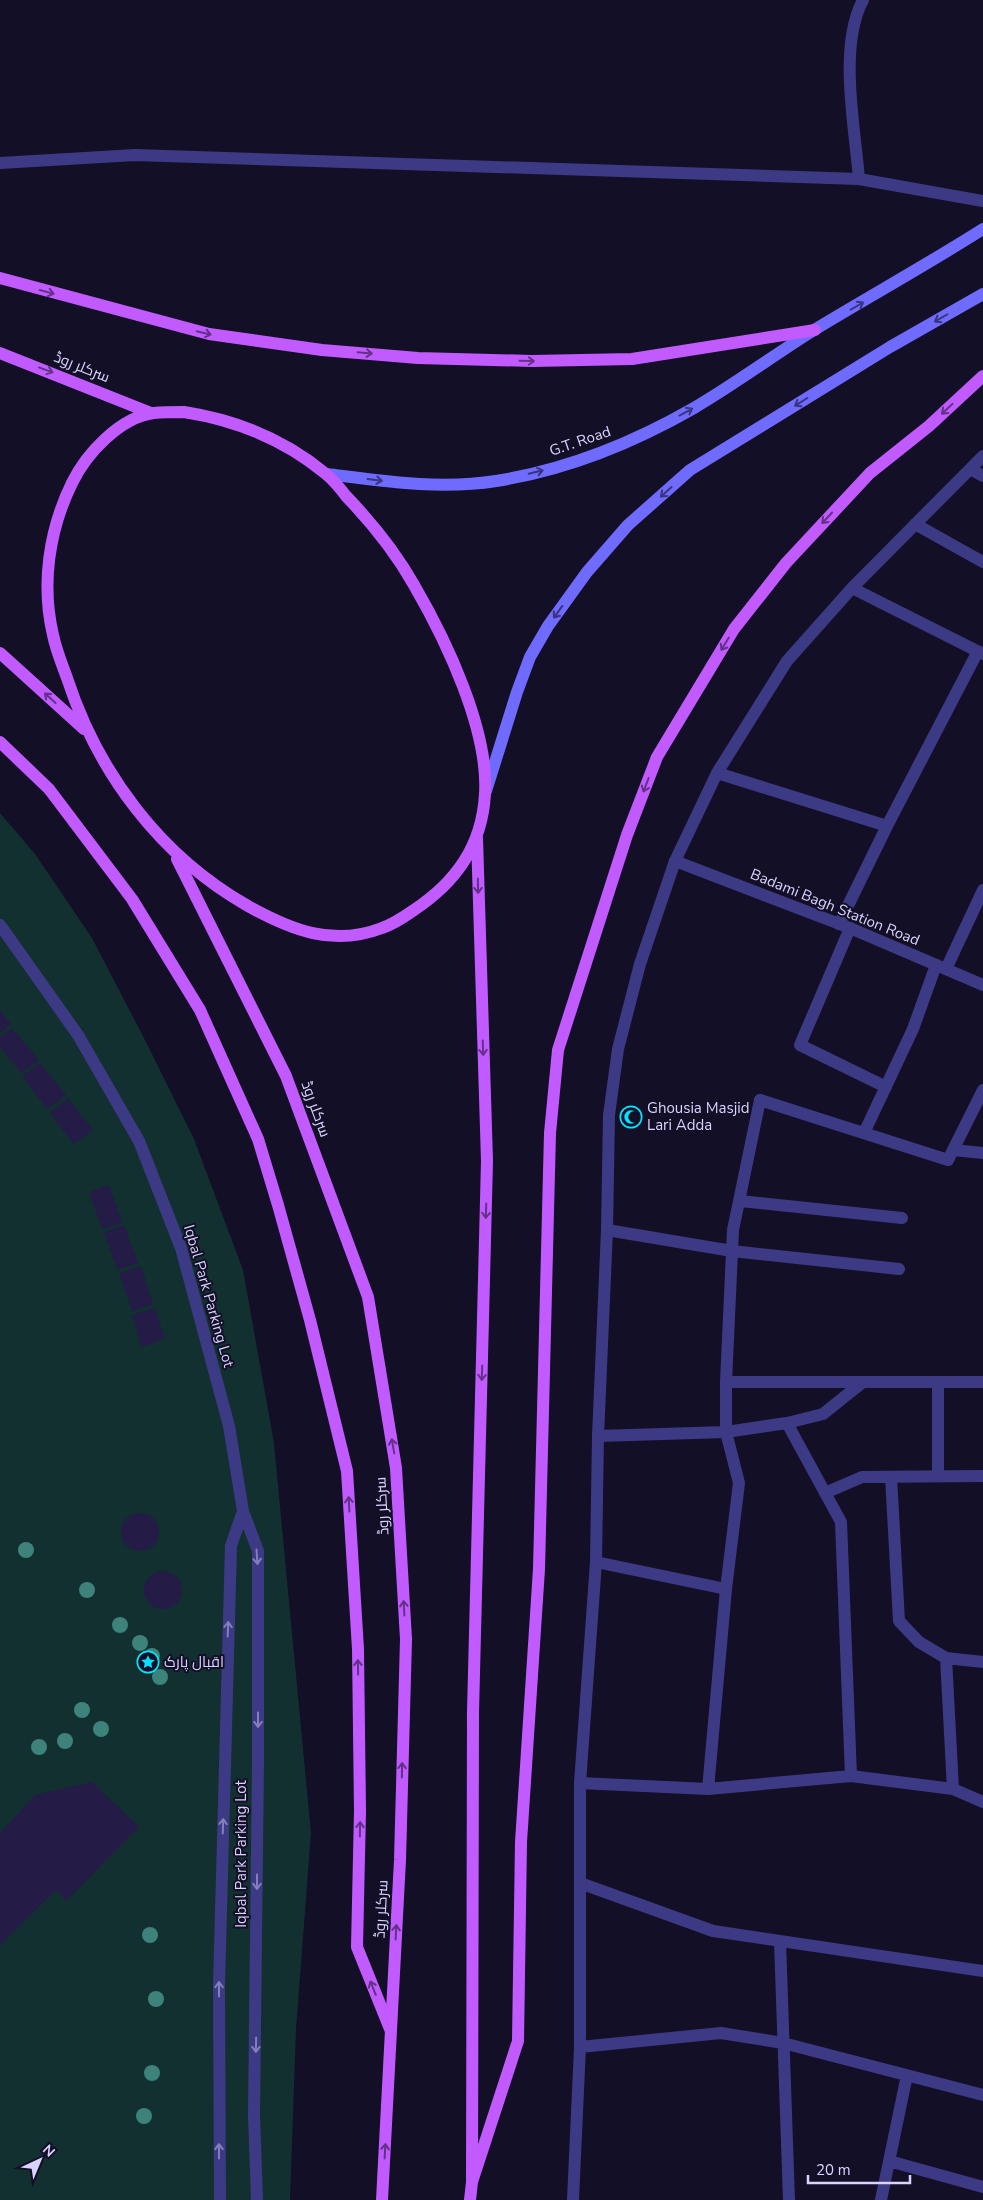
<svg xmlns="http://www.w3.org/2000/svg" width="983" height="2200" viewBox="0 0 983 2200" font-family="'Nunito Sans',Cairo,sans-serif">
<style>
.green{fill:#12302f}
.building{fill:#241b47}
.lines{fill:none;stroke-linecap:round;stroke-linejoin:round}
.service{stroke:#3d3a85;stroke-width:12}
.minor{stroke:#3d3a85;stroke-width:12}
.secondary{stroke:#6f6bff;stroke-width:12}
.primary{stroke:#c25bff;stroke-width:12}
.tree{fill:#3d827b}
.oneway{stroke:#623188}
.oneway2{stroke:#38347d}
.oneway3{stroke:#837fbc}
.labels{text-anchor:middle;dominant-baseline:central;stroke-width:4;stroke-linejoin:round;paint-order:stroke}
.street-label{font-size:15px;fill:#d9d4ff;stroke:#130f26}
.poi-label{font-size:15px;fill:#d9d4ff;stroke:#130f26;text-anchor:start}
</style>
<rect width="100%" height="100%" fill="#130f26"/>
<path class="green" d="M 0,813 L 35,854 L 92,938 L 147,1044 L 194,1139 L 243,1270 L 274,1443 L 311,1833 L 296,2029 L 290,2200 L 0,2200 Z"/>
<path class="building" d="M 0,1010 L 11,1024 L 0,1033 Z
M 12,1028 L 39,1060 L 21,1073 L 0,1047 L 0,1037 Z
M 40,1063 L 66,1095 L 47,1109 L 22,1076 Z
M 68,1099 L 93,1130 L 74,1144 L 49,1112 Z
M 109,1185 L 122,1223 L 102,1229 L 89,1192 Z
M 124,1225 L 138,1263 L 117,1270 L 104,1232 Z
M 141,1266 L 153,1304 L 132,1311 L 119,1273 Z
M 155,1308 L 165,1339 L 141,1347 L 132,1315 Z
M121 1532a19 19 0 1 1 38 0a19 19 0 1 1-38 0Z
M144 1590a19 19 0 1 1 38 0a19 19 0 1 1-38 0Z
M 92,1782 L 139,1827 L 66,1901 L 56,1890 L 0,1945 L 0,1833 L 35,1795 Z"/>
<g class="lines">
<path class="service" d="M 0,163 L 135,155 L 859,179 L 983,201
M 859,179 C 855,127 838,47 863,0
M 970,469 L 983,476
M 915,524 L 983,562
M 852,588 L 983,654
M 717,773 L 887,826
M 839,924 L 887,826 L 978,651
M 0,925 L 78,1035 L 139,1141 L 181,1248 L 229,1426 L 243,1511 L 258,1551 L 258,1760 L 254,2115 L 257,2200
M 850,928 L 800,1045 L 886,1087
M 946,969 L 983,890
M 760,1100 L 948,1160 L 983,1090
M 864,1133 L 913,1029 L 936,965
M 953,1150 L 983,1153
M 580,1883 L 713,1931 L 983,1971
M 780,1941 L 789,2200
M 580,2047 L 721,2033 L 783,2043 L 983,2095
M 889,2161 L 983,2187
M 220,2200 L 219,1985 L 231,1546 L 243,1511
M 573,2200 L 580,2047 L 580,1783 L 596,1562 L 598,1436 L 607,1230 L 609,1115 L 618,1049 L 640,964 L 675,861 L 717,773 L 787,661 L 852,588 L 983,456
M 881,2200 L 907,2075"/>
<path class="minor" d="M 675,861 L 850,928 L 983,985
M 740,1201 L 902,1218
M 607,1230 L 732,1251 L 899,1269
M 726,1382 L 983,1382
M 938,1382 L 938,1476
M 787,1423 L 841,1522 L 851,1776
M 598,1436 L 726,1432 L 787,1423 L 823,1414 L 863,1382
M 891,1477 L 899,1621 L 919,1642 L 946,1658 L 983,1662
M 825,1493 L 862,1477 L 983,1476
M 596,1562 L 726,1589
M 946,1658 L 953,1789
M 580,1783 L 708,1789 L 851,1776 L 953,1789 L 983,1802
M 708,1789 L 726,1589 L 739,1483 L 726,1432 L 726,1382 L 733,1230 L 760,1100"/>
<path class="secondary" d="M 327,474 C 383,481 440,490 496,481 C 566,470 633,443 694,408 C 735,384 774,355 814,330 C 870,296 928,264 983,229
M 486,791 L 517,692 L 530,657 L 548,626 L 587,572 L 628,525 L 690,470 L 890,347 L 983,294"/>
<path class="primary" d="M 0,278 L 209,334 L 322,350 L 418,358 L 532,361 L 632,359 L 815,330
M 0,353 L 151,413
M 184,412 C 236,420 285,440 326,474 C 333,480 340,488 346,496 C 371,522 396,553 414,585 C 446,640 489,730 485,794 C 482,846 456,882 414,910 C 404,917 394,924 382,928 C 333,947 291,930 248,906 C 160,856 98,773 67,678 C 62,664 56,650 53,635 C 41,584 49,530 72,483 C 86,454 120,417 154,413 C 164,412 174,412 184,412 Z
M 0,653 L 84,729
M 0,742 L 49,789 L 132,899 L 200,1010 L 258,1139 L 278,1205 L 310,1320 L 347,1471 L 358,1649 L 360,1811 L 357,1947 L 390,2029
M 177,859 L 286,1076 L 368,1297 L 396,1468 L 406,1639 L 400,1860 L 382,2200
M 472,2182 L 518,2041 L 521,1842 L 539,1569 L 550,1133 L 558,1050 L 627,835 L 657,757 L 734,629 L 786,563 L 870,473 L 929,426 L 983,376
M 470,2200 L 472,2182 L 473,1712 L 487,1161 L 477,838"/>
</g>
<g class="tree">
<circle cx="26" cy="1550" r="8"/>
<circle cx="87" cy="1590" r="8"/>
<circle cx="120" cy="1625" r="8"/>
<circle cx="140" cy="1643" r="8"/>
<circle cx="152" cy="1656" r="8"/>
<circle cx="160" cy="1677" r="8"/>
<circle cx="82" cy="1710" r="8"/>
<circle cx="101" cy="1729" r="8"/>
<circle cx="65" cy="1741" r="8"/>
<circle cx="39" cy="1747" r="8"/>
<circle cx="150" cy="1935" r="8"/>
<circle cx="156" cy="1999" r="8"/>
<circle cx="152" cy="2073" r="8"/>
<circle cx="144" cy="2116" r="8"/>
</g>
<defs><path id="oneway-shaft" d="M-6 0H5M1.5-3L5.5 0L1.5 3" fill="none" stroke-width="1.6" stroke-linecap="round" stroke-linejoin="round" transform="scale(1.25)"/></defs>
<g class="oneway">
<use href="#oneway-shaft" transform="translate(47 292) rotate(15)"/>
<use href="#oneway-shaft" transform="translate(204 333) rotate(13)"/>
<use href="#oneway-shaft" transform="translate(365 353) rotate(5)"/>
<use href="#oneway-shaft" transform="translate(527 361) rotate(1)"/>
<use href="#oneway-shaft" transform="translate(46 370) rotate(20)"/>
<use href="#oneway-shaft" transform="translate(947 409) rotate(137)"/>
<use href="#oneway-shaft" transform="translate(827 518) rotate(133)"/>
<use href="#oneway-shaft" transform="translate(725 644) rotate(121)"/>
<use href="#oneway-shaft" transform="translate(50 698) rotate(-138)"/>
<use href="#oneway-shaft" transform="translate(646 785) rotate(111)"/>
<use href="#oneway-shaft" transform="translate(478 886) rotate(89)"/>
<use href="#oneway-shaft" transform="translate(483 1048) rotate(88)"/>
<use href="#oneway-shaft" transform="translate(486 1211) rotate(92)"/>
<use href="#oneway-shaft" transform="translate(482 1373) rotate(92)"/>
<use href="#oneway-shaft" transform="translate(393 1446) rotate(-100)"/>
<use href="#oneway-shaft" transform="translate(349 1504) rotate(-93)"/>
<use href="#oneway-shaft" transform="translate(404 1608) rotate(-93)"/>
<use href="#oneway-shaft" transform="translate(358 1667) rotate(-91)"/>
<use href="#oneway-shaft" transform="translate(402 1770) rotate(-89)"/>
<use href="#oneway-shaft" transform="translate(360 1829) rotate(-89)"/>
<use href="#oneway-shaft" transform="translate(396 1932) rotate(-87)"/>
<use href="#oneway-shaft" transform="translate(373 1988) rotate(-112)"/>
<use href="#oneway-shaft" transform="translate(385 2151) rotate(-87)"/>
</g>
<g class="oneway2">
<use href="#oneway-shaft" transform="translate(857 306) rotate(-30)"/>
<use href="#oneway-shaft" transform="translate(941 318) rotate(150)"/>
<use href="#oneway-shaft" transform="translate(801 402) rotate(148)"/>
<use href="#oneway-shaft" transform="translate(686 412) rotate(-28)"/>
<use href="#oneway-shaft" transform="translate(536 472) rotate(-13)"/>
<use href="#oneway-shaft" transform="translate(375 480) rotate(7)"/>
<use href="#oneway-shaft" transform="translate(666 492) rotate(138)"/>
<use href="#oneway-shaft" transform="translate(558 612) rotate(126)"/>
</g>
<g class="oneway3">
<use href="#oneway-shaft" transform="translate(257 1557) rotate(86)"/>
<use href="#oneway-shaft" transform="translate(228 1629) rotate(-88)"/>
<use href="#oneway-shaft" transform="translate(258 1720) rotate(90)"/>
<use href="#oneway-shaft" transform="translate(223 1826) rotate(-88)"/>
<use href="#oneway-shaft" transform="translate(257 1882) rotate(90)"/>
<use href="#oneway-shaft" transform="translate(219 1989) rotate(-90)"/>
<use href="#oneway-shaft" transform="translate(256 2045) rotate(91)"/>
<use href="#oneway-shaft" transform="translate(219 2151) rotate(-90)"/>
</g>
<defs>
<g id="mosque-ring" transform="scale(1.125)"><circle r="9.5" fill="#130f26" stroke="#00e5ff" stroke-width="1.5"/><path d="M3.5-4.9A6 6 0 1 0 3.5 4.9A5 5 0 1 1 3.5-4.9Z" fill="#00e5ff"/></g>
<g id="sight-ring" transform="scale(1.125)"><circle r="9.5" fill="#130f26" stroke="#00e5ff" stroke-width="1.5"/><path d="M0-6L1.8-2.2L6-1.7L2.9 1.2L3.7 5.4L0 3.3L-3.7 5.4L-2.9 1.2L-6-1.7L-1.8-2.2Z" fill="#00e5ff"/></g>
</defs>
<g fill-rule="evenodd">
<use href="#mosque-ring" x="631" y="1117"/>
<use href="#sight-ring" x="148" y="1662"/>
</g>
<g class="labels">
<g class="street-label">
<text transform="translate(82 367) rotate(22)">سرکلر روڈ</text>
<text transform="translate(580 441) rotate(-19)">G.T. Road</text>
<text transform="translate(835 907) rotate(22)">Badami Bagh Station Road</text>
<text transform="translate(316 1109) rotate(70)">سرکلر روڈ</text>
<text transform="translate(209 1296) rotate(74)">Iqbal Park Parking Lot</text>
<text transform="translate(382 1506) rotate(-93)">سرکلر روڈ</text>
<text transform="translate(241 1854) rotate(-90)">Iqbal Park Parking Lot</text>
<text transform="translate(381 1909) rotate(-87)">سرکلر روڈ</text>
</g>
<g class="poi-label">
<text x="647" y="1108">Ghousia Masjid<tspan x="647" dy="17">Lari Adda</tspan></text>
<text x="164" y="1662">اقبال پارک</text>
</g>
</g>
<g transform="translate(40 2160) rotate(44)" stroke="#130f26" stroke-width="4" paint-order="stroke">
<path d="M0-4L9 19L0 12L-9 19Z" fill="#d9d4ff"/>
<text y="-8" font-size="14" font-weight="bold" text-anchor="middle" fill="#d9d4ff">N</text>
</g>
<path d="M808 2175v8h102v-8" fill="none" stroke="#d9d4ff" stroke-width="2.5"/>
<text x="816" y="2175" font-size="15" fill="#d9d4ff" stroke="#130f26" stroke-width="4" paint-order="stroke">20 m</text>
</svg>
